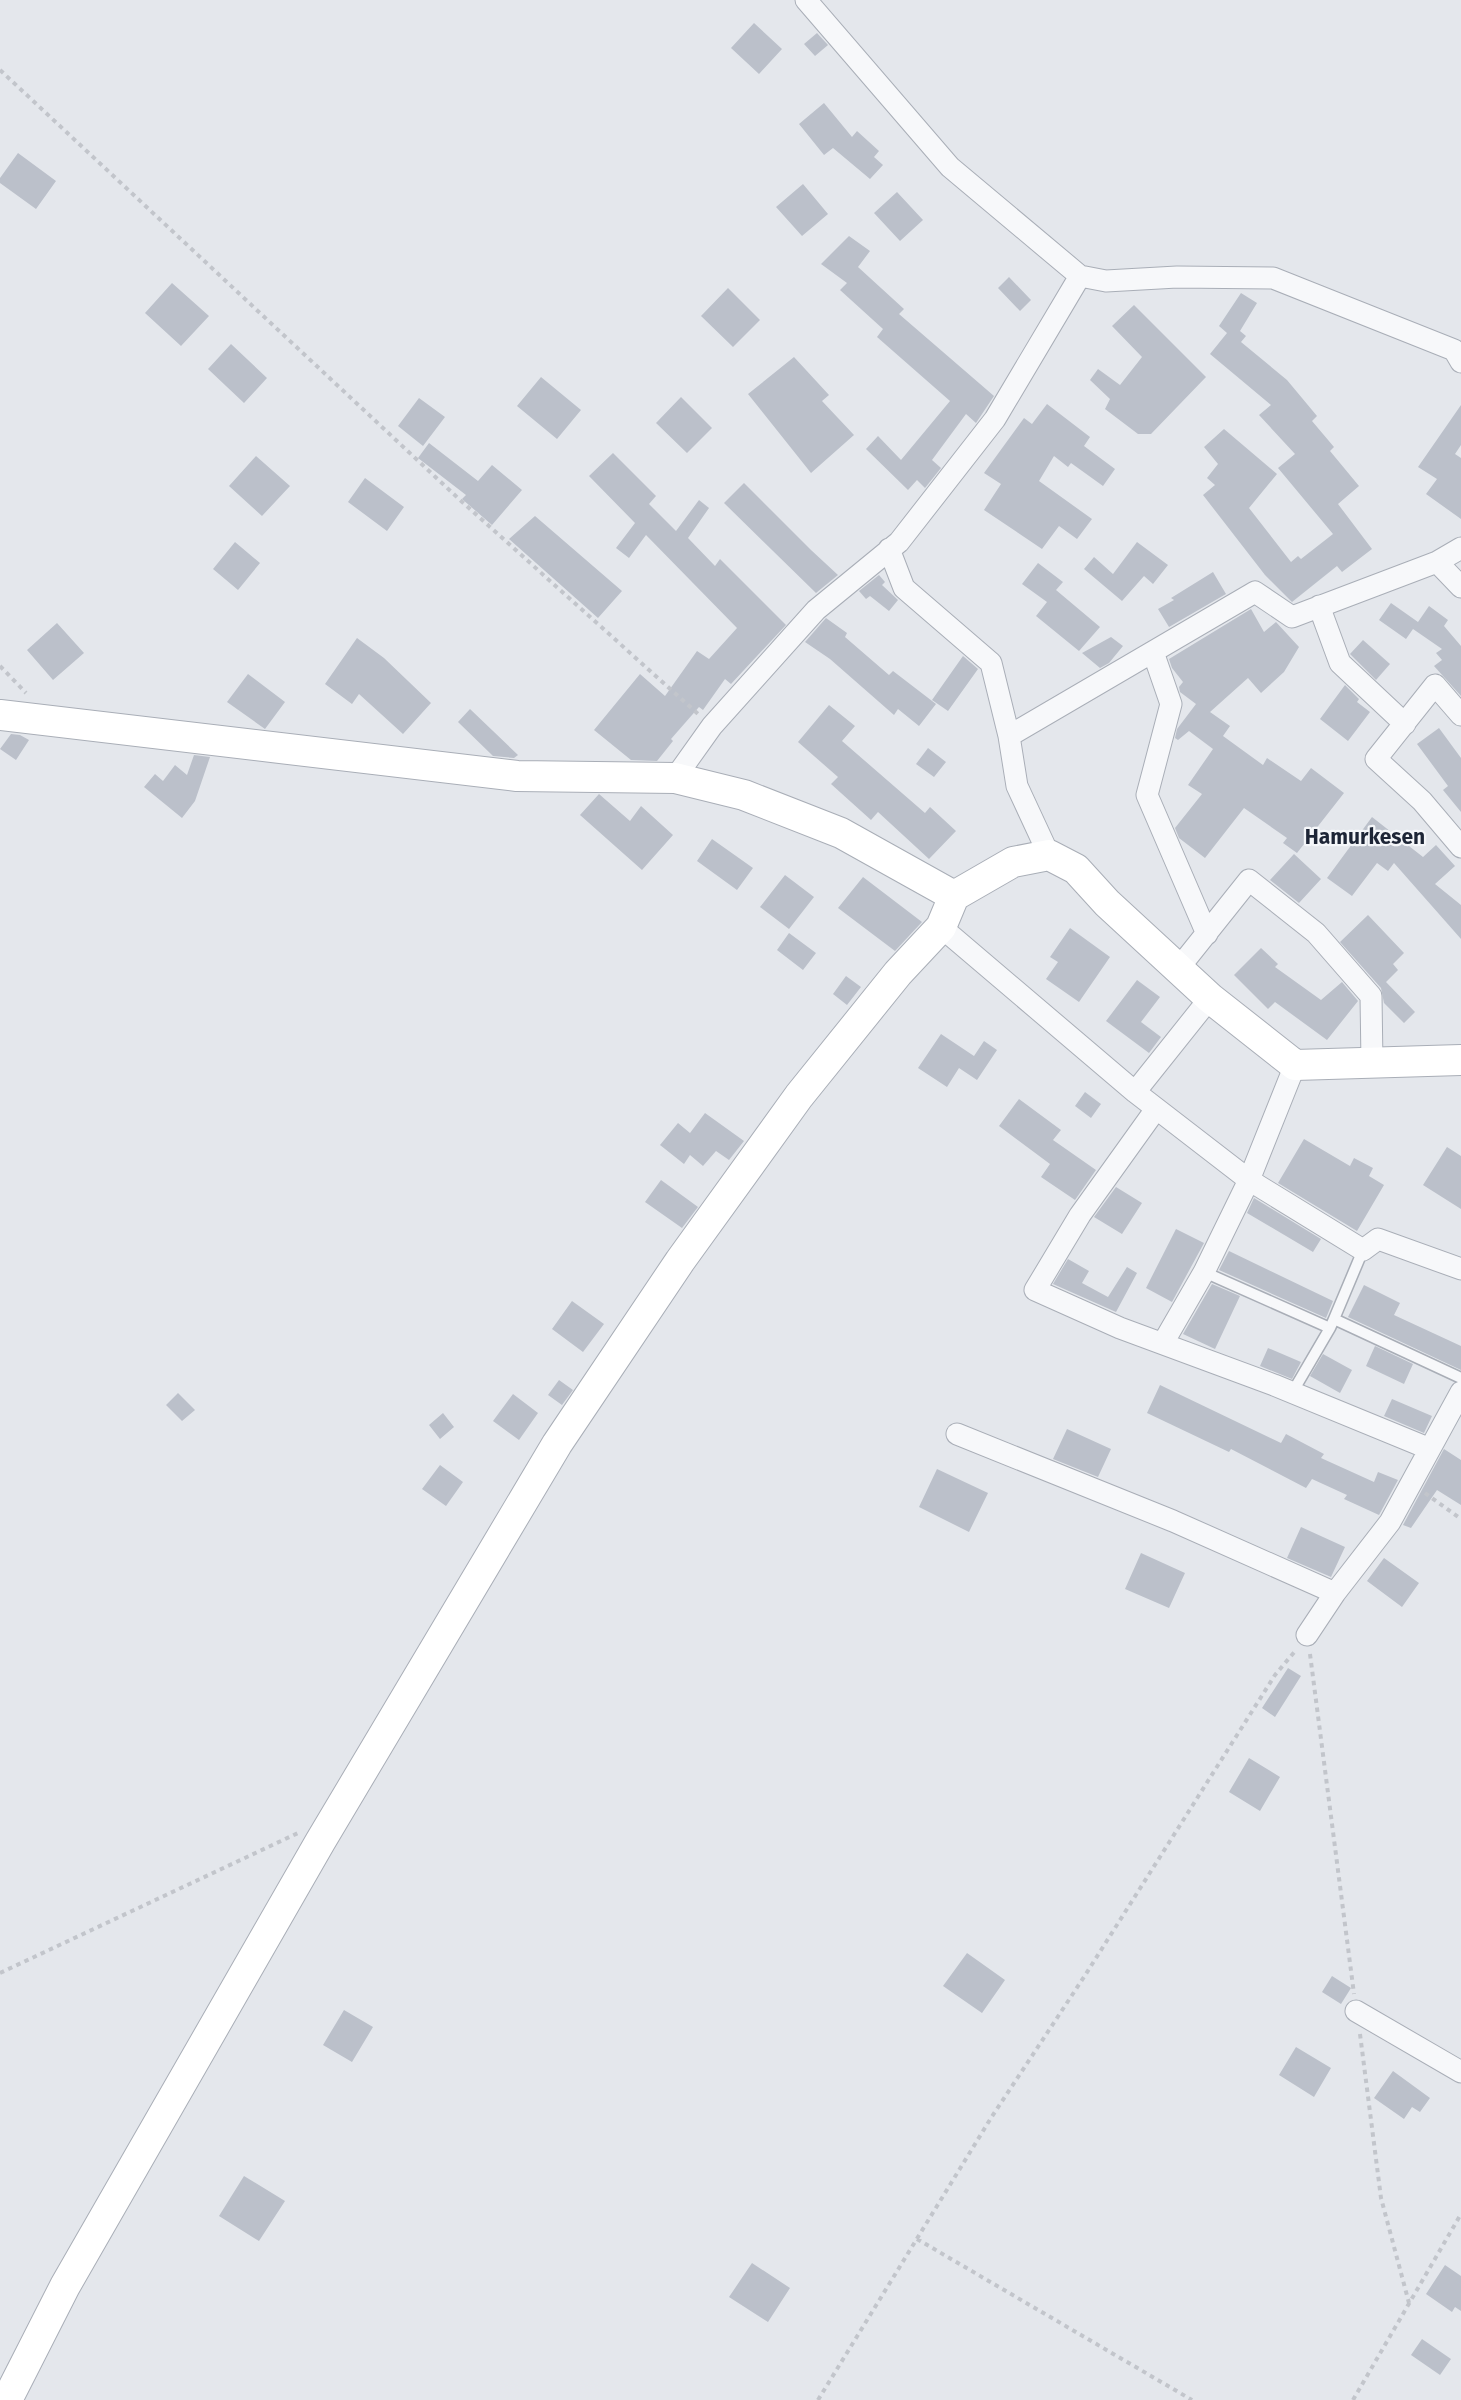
<svg xmlns="http://www.w3.org/2000/svg" width="1461" height="2400" viewBox="0 0 1461 2400" font-family="'Fira Sans',sans-serif">
<style>
.building{fill:#bbc0ca}
.lines{fill:none;stroke-linecap:round;stroke-linejoin:round}
.lane-casing{stroke:#a9aeb7;stroke-width:13}
.street-casing{stroke:#a9aeb7;stroke-width:23}
.secondary-casing{stroke:#a9aeb7;stroke-width:32}
.path{stroke:#c2c5cb;stroke-width:4;stroke-dasharray:4.5 4.5;stroke-linecap:butt}
.lane{stroke:#f7f8fa;stroke-width:10}
.street{stroke:#f7f8fa;stroke-width:21}
.secondary{stroke:#fff;stroke-width:30}
.labels{text-anchor:middle;dominant-baseline:central;stroke-width:4.5;stroke-linejoin:round;paint-order:stroke}
.quarter-label{font-size:21px;font-weight:bold;fill:#1d2536;stroke:#f4f6f9}
</style>
<rect width="100%" height="100%" fill="#e4e7ec"/>
<path class="building" d="M 754,23 L 782,49 L 759,74 L 731,48 Z
M 817,33 L 828,45 L 815,56 L 804,44 Z
M 824,103 L 852,137 L 857,131 L 879,151 L 874,157 L 883,165 L 870,179 L 833,148 L 824,155 L 799,124 Z
M 18,153 L 56,181 L 36,209 L 0,183 L 0,178 Z
M 803,184 L 828,214 L 802,236 L 776,207 Z
M 897,192 L 923,220 L 900,241 L 874,213 Z
M 849,236 L 870,251 L 858,267 L 904,309 L 899,314 L 994,396 L 976,423 L 966,414 L 932,460 L 941,468 L 925,488 L 917,480 L 908,490 L 866,449 L 878,436 L 901,460 L 950,401 L 877,337 L 883,329 L 840,290 L 847,283 L 821,264 Z
M 1009,277 L 1031,300 L 1020,311 L 998,288 Z
M 172,283 L 209,316 L 181,346 L 145,313 Z
M 728,288 L 760,320 L 733,347 L 701,316 Z
M 1241,293 L 1257,303 L 1240,331 L 1246,336 L 1241,342 L 1287,380 L 1317,416 L 1312,421 L 1334,447 L 1330,451 L 1359,486 L 1338,504 L 1372,549 L 1342,572 L 1337,566 L 1292,602 L 1265,575 L 1203,495 L 1215,485 L 1207,478 L 1218,464 L 1204,447 L 1224,429 L 1277,474 L 1249,508 L 1291,562 L 1298,556 L 1301,559 L 1333,534 L 1278,468 L 1295,454 L 1259,415 L 1271,405 L 1210,354 L 1227,333 L 1219,326 Z
M 1134,305 L 1206,377 L 1151,434 L 1138,434 L 1105,409 L 1110,399 L 1090,380 L 1098,369 L 1120,385 L 1142,357 L 1112,326 Z
M 231,344 L 267,378 L 244,403 L 208,369 Z
M 794,357 L 829,395 L 822,401 L 854,435 L 811,473 L 748,394 Z
M 541,377 L 581,410 L 557,439 L 517,406 Z
M 681,397 L 712,428 L 687,453 L 656,423 Z
M 419,398 L 445,417 L 423,446 L 398,426 Z
M 1047,404 L 1090,437 L 1084,446 L 1115,469 L 1103,486 L 1071,463 L 1068,467 L 1054,456 L 1039,481 L 1092,519 L 1077,539 L 1059,526 L 1042,549 L 984,510 L 1001,484 L 984,473 L 1024,418 L 1032,424 Z
M 1461,405 L 1461,445 L 1455,454 L 1461,458 L 1461,519 L 1426,494 L 1437,479 L 1418,467 Z
M 429,443 L 478,481 L 492,465 L 522,490 L 492,525 L 462,499 L 466,495 L 418,458 Z
M 613,453 L 656,496 L 649,504 L 676,531 L 699,500 L 709,508 L 688,538 L 715,566 L 720,559 L 786,625 L 731,684 L 725,679 L 703,710 L 699,707 L 671,739 L 673,741 L 657,761 L 631,760 L 594,730 L 640,674 L 665,696 L 697,651 L 709,659 L 737,628 L 646,535 L 629,558 L 616,548 L 635,523 L 589,476 Z
M 256,456 L 290,486 L 262,516 L 229,486 Z
M 365,478 L 404,507 L 387,531 L 348,502 Z
M 744,483 L 811,550 L 838,575 L 816,593 L 724,503 Z
M 535,516 L 622,591 L 598,618 L 509,539 Z
M 235,542 L 260,563 L 238,590 L 213,569 Z
M 1137,542 L 1168,565 L 1153,584 L 1144,576 L 1122,601 L 1084,569 L 1094,557 L 1113,574 Z
M 1038,563 L 1063,582 L 1056,590 L 1100,627 L 1079,651 L 1036,616 L 1047,602 L 1022,584 Z
M 1213,572 L 1226,594 L 1169,627 L 1158,609 L 1174,600 L 1171,598 Z
M 879,575 L 885,582 L 882,585 L 898,600 L 889,611 L 870,596 L 866,599 L 859,591 Z
M 1391,603 L 1418,622 L 1429,606 L 1448,620 L 1444,626 L 1461,646 L 1461,696 L 1434,666 L 1442,660 L 1436,653 L 1442,649 L 1413,629 L 1406,639 L 1379,620 Z
M 1251,609 L 1264,632 L 1276,622 L 1299,647 L 1284,672 L 1261,693 L 1248,678 L 1210,712 L 1230,726 L 1223,736 L 1263,765 L 1267,758 L 1301,781 L 1311,768 L 1344,793 L 1297,853 L 1283,843 L 1287,838 L 1244,808 L 1205,858 L 1179,838 L 1175,828 L 1202,794 L 1188,785 L 1213,749 L 1189,731 L 1178,740 L 1175,738 L 1177,729 L 1196,704 L 1180,692 L 1179,687 L 1183,682 L 1172,668 L 1169,659 Z
M 826,618 L 847,633 L 845,637 L 889,675 L 893,671 L 936,704 L 919,726 L 898,709 L 894,715 L 830,659 L 805,642 Z
M 57,623 L 84,653 L 53,680 L 27,650 Z
M 1111,637 L 1123,646 L 1109,663 L 1100,668 L 1082,653 Z
M 357,638 L 384,658 L 431,703 L 403,734 L 359,694 L 352,704 L 325,684 Z
M 1363,640 L 1390,664 L 1376,680 L 1350,654 Z
M 963,656 L 978,669 L 948,711 L 932,700 Z
M 248,674 L 285,702 L 265,729 L 227,702 Z
M 1345,685 L 1359,699 L 1357,702 L 1370,712 L 1348,741 L 1320,719 Z
M 829,705 L 855,726 L 842,741 L 925,813 L 930,807 L 956,831 L 929,859 L 878,812 L 871,820 L 831,784 L 838,777 L 798,742 Z
M 470,709 L 518,755 L 514,758 L 493,756 L 458,722 Z
M 1439,728 L 1461,758 L 1461,812 L 1443,790 L 1448,786 L 1417,744 Z
M 11,734 L 20,735 L 29,740 L 16,760 L 0,749 Z
M 928,748 L 946,762 L 934,777 L 916,764 Z
M 194,755 L 210,757 L 195,801 L 182,818 L 144,787 L 155,774 L 163,781 L 175,765 L 187,775 Z
M 599,794 L 630,821 L 641,806 L 673,835 L 642,870 L 580,815 Z
M 1372,817 L 1423,857 L 1436,845 L 1455,866 L 1435,884 L 1461,905 L 1461,939 L 1394,863 L 1388,871 L 1377,863 L 1352,896 L 1327,878 Z
M 712,839 L 753,868 L 737,890 L 697,861 Z
M 1294,854 L 1321,879 L 1299,903 L 1270,880 Z
M 785,875 L 814,897 L 789,929 L 760,907 Z
M 863,877 L 922,922 L 895,951 L 838,908 Z
M 1368,915 L 1404,953 L 1393,964 L 1398,970 L 1386,982 L 1415,1012 L 1404,1023 L 1384,1003 L 1381,988 L 1340,942 Z
M 1070,928 L 1110,957 L 1079,1002 L 1046,979 L 1058,962 L 1050,957 Z
M 789,933 L 816,953 L 803,970 L 777,950 Z
M 1261,948 L 1278,964 L 1275,967 L 1321,1000 L 1342,982 L 1358,1001 L 1327,1040 L 1275,1002 L 1268,1009 L 1234,975 Z
M 846,976 L 861,987 L 847,1005 L 833,994 Z
M 1137,980 L 1160,997 L 1141,1022 L 1161,1037 L 1149,1053 L 1106,1021 Z
M 941,1034 L 974,1056 L 984,1041 L 997,1050 L 977,1080 L 959,1068 L 947,1087 L 918,1068 Z
M 1085,1092 L 1101,1104 L 1091,1118 L 1075,1106 Z
M 1019,1099 L 1061,1130 L 1053,1140 L 1096,1170 L 1075,1200 L 1041,1177 L 1050,1164 L 999,1126 Z
M 705,1113 L 744,1141 L 729,1160 L 716,1151 L 703,1166 L 690,1155 L 684,1164 L 660,1145 L 678,1123 L 690,1133 Z
M 1304,1139 L 1350,1166 L 1354,1158 L 1373,1168 L 1369,1176 L 1384,1185 L 1357,1231 L 1278,1183 Z
M 1447,1147 L 1461,1156 L 1461,1209 L 1423,1185 Z
M 661,1180 L 698,1207 L 682,1228 L 645,1202 Z
M 1116,1187 L 1142,1203 L 1122,1234 L 1094,1217 Z
M 1254,1198 L 1321,1239 L 1313,1252 L 1247,1213 Z
M 1176,1229 L 1204,1243 L 1172,1302 L 1146,1288 Z
M 1229,1251 L 1333,1301 L 1326,1318 L 1219,1270 Z
M 1068,1259 L 1089,1271 L 1082,1283 L 1108,1297 L 1127,1267 L 1137,1273 L 1116,1312 L 1053,1284 Z
M 1212,1284 L 1240,1296 L 1215,1349 L 1183,1334 Z
M 1364,1285 L 1400,1303 L 1394,1315 L 1461,1346 L 1461,1370 L 1348,1317 Z
M 572,1301 L 604,1324 L 583,1352 L 552,1329 Z
M 1375,1346 L 1413,1364 L 1404,1384 L 1366,1366 Z
M 1268,1348 L 1301,1362 L 1292,1379 L 1260,1366 Z
M 1323,1354 L 1352,1370 L 1340,1393 L 1310,1376 Z
M 559,1380 L 573,1390 L 562,1405 L 548,1395 Z
M 1160,1385 L 1281,1443 L 1286,1434 L 1324,1454 L 1321,1458 L 1374,1482 L 1378,1472 L 1398,1480 L 1379,1515 L 1344,1499 L 1347,1495 L 1312,1479 L 1306,1488 L 1231,1449 L 1229,1452 L 1147,1413 Z
M 178,1393 L 195,1410 L 182,1421 L 166,1405 Z
M 513,1394 L 538,1413 L 519,1440 L 493,1421 Z
M 1392,1399 L 1432,1416 L 1424,1433 L 1384,1416 Z
M 443,1413 L 454,1427 L 440,1439 L 429,1425 Z
M 1067,1429 L 1111,1449 L 1098,1477 L 1053,1459 Z
M 1444,1449 L 1461,1460 L 1461,1505 L 1437,1490 L 1411,1528 L 1403,1525 Z
M 440,1465 L 463,1482 L 446,1506 L 422,1489 Z
M 937,1469 L 988,1493 L 969,1532 L 919,1507 Z
M 1301,1527 L 1345,1547 L 1331,1577 L 1287,1558 Z
M 1141,1553 L 1185,1573 L 1169,1608 L 1125,1589 Z
M 1384,1558 L 1419,1583 L 1402,1607 L 1367,1581 Z
M 1288,1668 L 1301,1676 L 1275,1717 L 1262,1708 Z
M 1249,1758 L 1280,1777 L 1260,1811 L 1229,1792 Z
M 967,1953 L 1005,1980 L 982,2013 L 943,1986 Z
M 1332,1976 L 1351,1988 L 1341,2004 L 1322,1992 Z
M 344,2010 L 373,2027 L 352,2062 L 323,2045 Z
M 1296,2047 L 1331,2068 L 1314,2097 L 1279,2075 Z
M 1393,2071 L 1430,2098 L 1420,2112 L 1412,2107 L 1404,2119 L 1374,2098 Z
M 244,2176 L 285,2201 L 259,2241 L 219,2216 Z
M 752,2263 L 790,2288 L 768,2322 L 729,2297 Z
M 1445,2265 L 1461,2276 L 1461,2311 L 1455,2307 L 1452,2312 L 1426,2294 Z
M 1422,2339 L 1451,2359 L 1440,2375 L 1411,2355 Z"/>
<g class="lines">
<g class="lane-casing">
<path id="lane" d="M 1204,1272 L 1330,1328 L 1334,1319 L 1461,1378
M 1334,1319 L 1363,1250
M 1292,1393 L 1330,1328"/>
</g>
<g class="street-casing">
<path id="street" d="M 806,0 L 950,167 L 1080,276 L 1106,281 L 1177,277 L 1273,278 L 1454,350 L 1461,362
M 889,549 L 904,588 L 991,663 L 1009,736 L 1017,786 L 1049,855
M 1437,562 L 1461,587
M 1319,606 L 1340,663 L 1405,724
M 1153,652 L 1171,704 L 1147,795 L 1207,934
M 1461,715 L 1435,685 L 1376,759 L 1422,801 L 1461,847
M 1009,736 L 1255,592 L 1292,617 L 1437,562 L 1461,548
M 675,778 L 712,726 L 816,610 L 899,542 L 995,419 L 1080,276
M 941,927 L 1135,1092 L 1249,1180 L 1363,1250 L 1378,1239 L 1461,1269
M 1178,969 L 1249,880 L 1316,933 L 1371,996 L 1372,1063
M 1135,1092 L 1210,998
M 1156,1109 L 1080,1215 L 1035,1290 L 1120,1328 L 1274,1385 L 1430,1449
M 1163,1343 L 1204,1272 L 1249,1180 L 1295,1065
M 957,1434 L 1173,1521 L 1335,1593
M 1307,1635 L 1335,1593 L 1390,1522 L 1461,1392
M 1356,2011 L 1461,2072"/>
</g>
<g class="secondary-casing">
<path id="secondary" d="M 0,715 L 517,776 L 675,778 L 744,795 L 841,833 L 954,896 L 1013,862 L 1049,855 L 1076,869 L 1107,903 L 1210,998 L 1295,1065 L 1461,1060
M 7,2400 L 65,2286 L 320,1842 L 557,1444 L 680,1261 L 799,1096 L 898,973 L 941,927 L 954,896"/>
</g>
<path class="path" d="M 0,70 L 459,499 L 698,714
M 0,666 L 26,693
M 1425,1493 L 1461,1519
M 1310,1654 L 1354,1994
M 0,1973 L 298,1833
M 1360,2034 L 1381,2198 L 1409,2303
M 917,2239 L 1192,2400
M 818,2400 L 991,2118 L 1084,1977 L 1275,1675 L 1296,1650
M 1353,2400 L 1461,2214"/>
<use href="#lane" class="lane"/>
<use href="#street" class="street"/>
<use href="#secondary" class="secondary"/>
</g>
<g class="labels">
<g class="quarter-label">
<text x="1365" y="837">Hamurkesen</text>
</g>
</g>
</svg>
